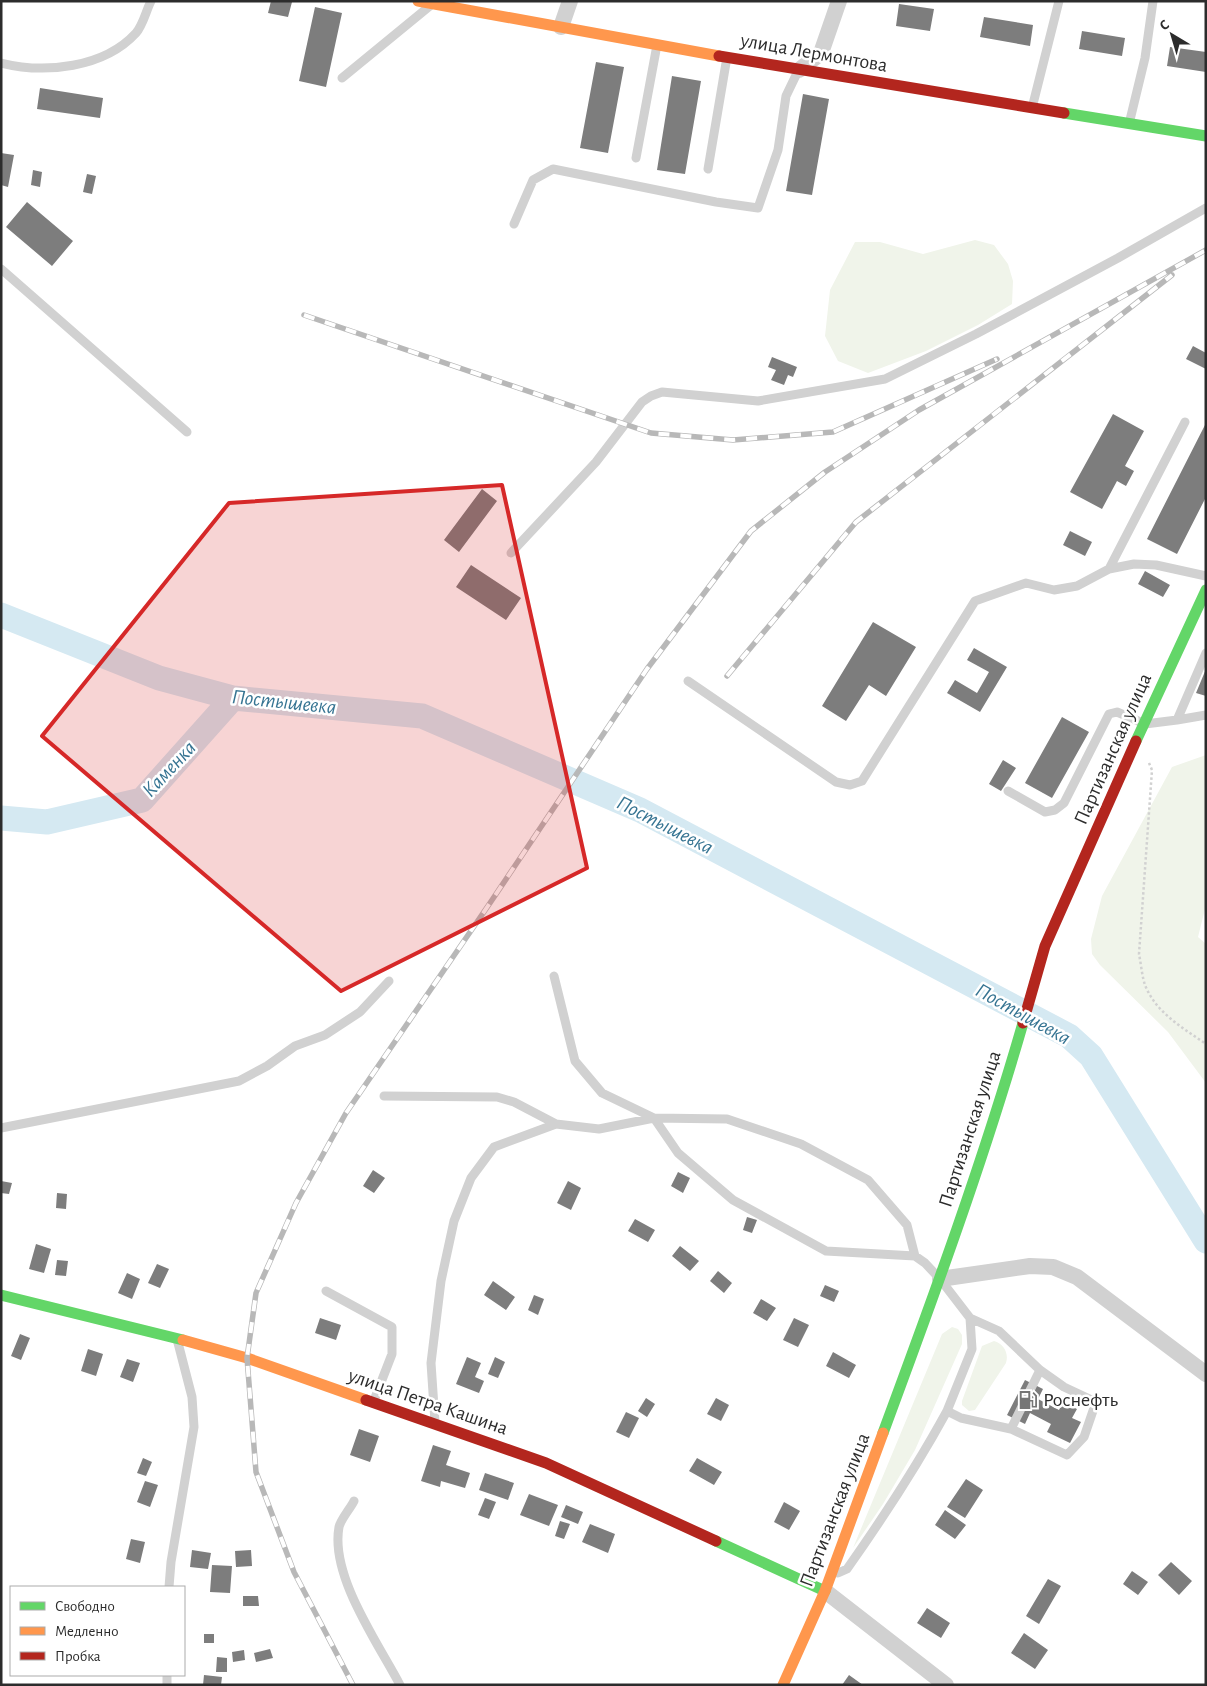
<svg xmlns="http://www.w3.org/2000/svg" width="1207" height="1686" viewBox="0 0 1207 1686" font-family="'Alegreya Sans',sans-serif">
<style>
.green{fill:#f0f4ea}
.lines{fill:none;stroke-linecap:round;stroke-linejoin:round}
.river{stroke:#d5e9f2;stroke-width:25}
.building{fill:#7d7d7d}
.path{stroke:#d1d1d1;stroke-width:2.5;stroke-dasharray:2.5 2.5;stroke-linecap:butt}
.lane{stroke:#d1d1d1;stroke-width:9}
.street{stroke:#d1d1d1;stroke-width:16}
.fast{stroke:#63d668;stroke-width:11}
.slow{stroke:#ff974d;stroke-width:11}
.jam{stroke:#b3261e;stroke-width:11}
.rail-casing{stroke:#b8b8b8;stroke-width:5.5}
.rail{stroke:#fff;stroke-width:4;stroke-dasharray:11;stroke-linecap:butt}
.marked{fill:#d62828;fill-opacity:0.2;stroke:#d62828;stroke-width:4;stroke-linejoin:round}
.labels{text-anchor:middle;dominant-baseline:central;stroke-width:5;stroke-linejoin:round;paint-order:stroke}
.street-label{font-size:20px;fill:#2c2c2c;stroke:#fff}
.poi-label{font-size:20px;fill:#2c2c2c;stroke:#fff;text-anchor:start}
.water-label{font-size:21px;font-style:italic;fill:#367492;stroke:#fff}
</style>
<rect width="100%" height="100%" fill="#fff"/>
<path class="green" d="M 975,240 L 994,245 L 1008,264 L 1013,281 L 1012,304 L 978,325 L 926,351 L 868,373 L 838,361 L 825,336 L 830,290 L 855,242 L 880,242 L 923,254 Z
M 1206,755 L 1206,905 L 1198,937 L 1206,944 L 1206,1083 L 1168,1032 L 1100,965 L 1092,954 L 1091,939 L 1102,896 L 1172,767 Z
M 952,1327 L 958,1329 L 962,1335 L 962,1344 L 915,1450 L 883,1504 L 853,1548 L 942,1334 Z
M 994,1341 C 1004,1344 1009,1353 1006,1363 L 975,1410 L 969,1411 L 962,1405 L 962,1401 L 982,1346 Z"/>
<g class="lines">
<path class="river" d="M 1,615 L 159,678 L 233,698 L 422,716 L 640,810 L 1069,1036 L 1091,1056 L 1206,1241
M 1,818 L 47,822 L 142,800 L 233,698"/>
</g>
<path class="building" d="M 271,1 L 292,2 L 288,17 L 268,13 Z
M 899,4 L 934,9 L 930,31 L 896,26 Z
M 315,7 L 342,13 L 326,87 L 299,81 Z
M 984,17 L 1033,25 L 1030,46 L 980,37 Z
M 1082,31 L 1125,38 L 1122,56 L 1079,49 Z
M 1170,47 L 1206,52 L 1206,72 L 1167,66 Z
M 596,62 L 624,67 L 608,153 L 580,148 Z
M 672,76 L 701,81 L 685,174 L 657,170 Z
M 40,88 L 103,98 L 100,118 L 37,109 Z
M 803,94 L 829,99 L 812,195 L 786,191 Z
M 1,153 L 14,155 L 8,187 L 1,185 Z
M 33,170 L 42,172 L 40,187 L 31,185 Z
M 87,174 L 96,176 L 92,194 L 83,192 Z
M 27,202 L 73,241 L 52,266 L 6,227 Z
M 1193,346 L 1206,353 L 1206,369 L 1186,359 Z
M 772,357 L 797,367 L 793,377 L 788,375 L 784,385 L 771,380 L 776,370 L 768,367 Z
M 1113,414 L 1144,431 L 1125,466 L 1134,471 L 1126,486 L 1117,481 L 1102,509 L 1070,492 Z
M 1206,423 L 1206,497 L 1177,554 L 1147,539 Z
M 482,489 L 497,501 L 459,552 L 444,540 Z
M 1070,531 L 1092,542 L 1085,556 L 1063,545 Z
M 471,565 L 521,598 L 506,620 L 456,587 Z
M 1145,571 L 1170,585 L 1163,597 L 1138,584 Z
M 873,622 L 916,647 L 886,696 L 869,685 L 846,721 L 822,706 Z
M 974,648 L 1007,667 L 980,712 L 947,693 L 955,680 L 977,693 L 989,672 L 967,660 Z
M 1206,669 L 1206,696 L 1196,693 Z
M 1062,717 L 1089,732 L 1052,798 L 1025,783 Z
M 1003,760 L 1016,768 L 1001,791 L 989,784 Z
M 373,1170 L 385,1178 L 374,1193 L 363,1186 Z
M 678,1172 L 690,1178 L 683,1193 L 671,1186 Z
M 1,1181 L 12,1183 L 9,1194 L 1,1193 Z
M 568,1181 L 581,1188 L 571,1210 L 557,1203 Z
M 57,1193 L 67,1194 L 66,1209 L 56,1208 Z
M 747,1217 L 757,1220 L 752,1233 L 743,1230 Z
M 635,1219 L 655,1230 L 648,1242 L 628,1231 Z
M 36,1244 L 51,1249 L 44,1273 L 29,1269 Z
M 680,1246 L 699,1261 L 690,1271 L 672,1256 Z
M 57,1260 L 68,1261 L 66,1276 L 55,1275 Z
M 157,1264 L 169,1269 L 160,1288 L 148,1283 Z
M 718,1271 L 732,1283 L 724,1293 L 710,1281 Z
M 127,1273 L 140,1279 L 132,1299 L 118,1293 Z
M 493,1281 L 515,1297 L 506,1310 L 484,1295 Z
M 825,1285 L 839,1291 L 834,1302 L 820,1296 Z
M 534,1295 L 544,1299 L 538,1315 L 528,1310 Z
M 761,1299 L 776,1308 L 767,1321 L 753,1313 Z
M 320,1318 L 341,1325 L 336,1340 L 315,1333 Z
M 794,1318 L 809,1325 L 798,1347 L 783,1340 Z
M 20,1334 L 30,1338 L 21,1360 L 11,1356 Z
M 88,1349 L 103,1354 L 96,1376 L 81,1371 Z
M 833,1352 L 856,1365 L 849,1378 L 826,1366 Z
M 467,1357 L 481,1363 L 475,1377 L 484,1381 L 479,1393 L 456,1384 Z
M 495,1357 L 505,1362 L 498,1378 L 488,1374 Z
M 127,1359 L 140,1363 L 133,1382 L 120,1377 Z
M 1025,1380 L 1043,1389 L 1038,1399 L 1059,1410 L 1063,1402 L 1077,1409 L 1072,1418 L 1081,1422 L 1070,1443 L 1047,1432 L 1051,1424 L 1030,1413 L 1025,1424 L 1007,1415 Z
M 646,1398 L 655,1404 L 647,1417 L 638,1411 Z
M 716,1398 L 729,1405 L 721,1421 L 707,1414 Z
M 626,1412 L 639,1418 L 629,1438 L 616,1432 Z
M 359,1429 L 379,1436 L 370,1462 L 350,1455 Z
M 433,1445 L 451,1451 L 446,1465 L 470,1473 L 465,1488 L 441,1481 L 440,1487 L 421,1481 Z
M 143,1458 L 152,1462 L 146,1476 L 137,1473 Z
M 697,1458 L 722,1472 L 714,1485 L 689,1471 Z
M 485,1473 L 514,1483 L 508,1500 L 479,1490 Z
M 966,1479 L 983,1490 L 965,1518 L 947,1507 Z
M 145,1481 L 158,1485 L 150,1507 L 137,1502 Z
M 529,1494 L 558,1505 L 549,1526 L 520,1515 Z
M 485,1498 L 496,1502 L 489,1519 L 478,1515 Z
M 784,1502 L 800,1511 L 789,1530 L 774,1522 Z
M 566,1505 L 583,1512 L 578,1524 L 561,1517 Z
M 945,1510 L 966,1525 L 955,1539 L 935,1525 Z
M 560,1521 L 570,1524 L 564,1539 L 555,1536 Z
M 590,1524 L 615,1534 L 608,1553 L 582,1542 Z
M 131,1539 L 145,1542 L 140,1563 L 126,1559 Z
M 192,1550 L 211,1553 L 208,1569 L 190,1567 Z
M 251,1550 L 252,1566 L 236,1567 L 235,1551 Z
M 1171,1562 L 1192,1581 L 1179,1595 L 1158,1575 Z
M 212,1565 L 232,1566 L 230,1593 L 210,1592 Z
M 1132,1571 L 1148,1582 L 1138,1595 L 1123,1584 Z
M 1048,1579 L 1061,1586 L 1039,1624 L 1026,1616 Z
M 243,1596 L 258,1596 L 259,1606 L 243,1606 Z
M 927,1608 L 950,1623 L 941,1638 L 917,1623 Z
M 1024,1633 L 1048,1650 L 1035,1669 L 1011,1653 Z
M 204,1634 L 214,1634 L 214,1643 L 204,1643 Z
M 270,1649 L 273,1658 L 256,1662 L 254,1653 Z
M 244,1650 L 245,1660 L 233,1662 L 232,1652 Z
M 217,1657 L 227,1658 L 227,1672 L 216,1672 Z
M 204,1675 L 222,1677 L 221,1685 L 203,1685 Z
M 849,1675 L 863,1685 L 842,1685 Z"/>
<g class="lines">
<path class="path" d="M 1149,763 L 1152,770 L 1139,954 C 1141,964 1142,976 1145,985 C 1156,1013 1183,1028 1206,1044"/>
<path class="lane" d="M 1,63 C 45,74 104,68 136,33 C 143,25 146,11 151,1
M 342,78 L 431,5
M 1032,108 L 1059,1
M 1129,124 L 1145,58 L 1153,1
M 636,158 L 657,45
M 708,169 L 727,57
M 514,224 L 533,180 L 553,169 L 716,202 L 758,208 L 778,150 L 786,96 L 798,71
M 1,269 L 187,432
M 511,553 L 596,462 L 642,402 L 651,396 L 662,392 L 758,401 L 885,379 L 976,334 L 1118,258 L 1206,208
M 1109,569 L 1185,422
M 688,681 L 836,782 L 850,785 L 862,781 L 975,601 L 1026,583 L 1054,590 L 1077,586 L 1109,569 L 1134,564 L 1156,565 L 1206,576
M 1177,720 L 1206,715
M 1008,791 L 1045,812 L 1055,810 L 1064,803 L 1109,714 L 1117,712 L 1145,724 L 1177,720 L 1206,653
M 554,976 L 575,1061 L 602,1093 L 654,1118 L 678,1153 L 733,1200 L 826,1251 L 915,1256 L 925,1263 L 940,1279 L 970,1318 L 999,1331 L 1040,1370 L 1064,1387 L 1096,1402 L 1084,1437 L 1067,1455 L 1011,1429 L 961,1418 L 947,1411 L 972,1349 L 970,1318
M 384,1096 L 497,1097 L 514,1102 L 556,1124
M 1,1128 L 239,1081 L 267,1066 L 295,1046 L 325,1035 L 360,1012 L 389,981
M 326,1291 L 392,1327 L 392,1354 L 373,1403
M 435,1422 L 431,1363 L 441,1281 L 454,1221 L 471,1178 L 494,1147 L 556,1124 L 599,1129 L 654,1118 L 727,1119 L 801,1144 L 868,1180 L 907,1225 L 915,1256
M 1011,1429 L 1040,1370
M 354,1501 C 350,1509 341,1519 339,1527 C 330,1576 378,1643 400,1685
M 838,1573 L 847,1569 C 883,1518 917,1466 947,1411
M 169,1587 L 171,1562 L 194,1427 L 192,1397 L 177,1339
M 167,1675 L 167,1685"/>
<path class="street" d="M 561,27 L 570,1
M 799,70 L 821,53 L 839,1
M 940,1279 L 1030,1266 L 1053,1267 L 1077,1277 L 1206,1374
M 825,1591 L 946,1685"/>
<path class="fast" d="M 1064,113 L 1206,136
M 1136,741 L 1206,590
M 1,1295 L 183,1340
M 883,1433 C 933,1298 983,1162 1023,1023
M 716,1541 L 825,1591"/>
<path class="slow" d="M 418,1 L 719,56
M 183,1340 L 247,1358 L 366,1400
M 783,1685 L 825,1591 L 883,1433"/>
<path class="jam" d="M 719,56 L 1064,113
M 1023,1023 L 1045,946 L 1136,741
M 366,1400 L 546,1463 L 716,1541"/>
<g class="rail-casing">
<path id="rail" d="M 304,315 L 651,433 L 733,440 L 833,432 L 997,359
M 727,676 L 856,522 L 1172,275
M 353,1685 L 294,1572 L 256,1472 L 247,1358 L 256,1293 L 296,1203 L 346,1113 L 490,903 L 647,669 L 751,531 L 825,472 L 919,410 L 1206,250"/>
</g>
<use href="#rail" class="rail"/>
</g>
<path class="marked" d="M 502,485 L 587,868 L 341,991 L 42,736 L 229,503 Z"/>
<defs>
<g id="fuel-bare" transform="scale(1.5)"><path d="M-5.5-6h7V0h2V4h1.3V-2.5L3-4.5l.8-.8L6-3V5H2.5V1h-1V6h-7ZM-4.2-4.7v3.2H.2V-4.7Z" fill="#767676" stroke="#fff" stroke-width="2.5" paint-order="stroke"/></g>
</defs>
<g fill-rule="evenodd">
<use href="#fuel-bare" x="1028" y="1400"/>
</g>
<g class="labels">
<g class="street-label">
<text transform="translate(814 53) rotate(10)">улица Лермонтова</text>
<text transform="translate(1113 749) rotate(-66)">Партизанская улица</text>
<text transform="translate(970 1129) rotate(-72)">Партизанская улица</text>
<text transform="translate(428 1402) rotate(19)">улица Петра Кашина</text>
<text transform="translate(835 1510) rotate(-69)">Партизанская улица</text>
</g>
<g class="poi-label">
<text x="1043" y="1400">Роснефть</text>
</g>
<g class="water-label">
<text transform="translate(284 702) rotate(6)">Постышевка</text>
<text transform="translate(169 769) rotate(-47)">Каменка</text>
<text transform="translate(665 825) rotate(27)">Постышевка</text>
<text transform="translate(1023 1014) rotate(29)">Постышевка</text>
</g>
</g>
<rect width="1207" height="1686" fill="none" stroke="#2c2c2c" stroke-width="5"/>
<rect x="10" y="1586" width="175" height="90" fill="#ffffff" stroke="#ababab"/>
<rect x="20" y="1602" width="25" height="8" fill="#63d668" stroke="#ababab"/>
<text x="55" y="1611" font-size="15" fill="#2c2c2c">Свободно</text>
<rect x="20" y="1627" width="25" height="8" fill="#ff974d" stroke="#ababab"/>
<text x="55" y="1636" font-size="15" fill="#2c2c2c">Медленно</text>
<rect x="20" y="1652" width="25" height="8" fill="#b3261e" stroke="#ababab"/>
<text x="55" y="1661" font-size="15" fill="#2c2c2c">Пробка</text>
<g transform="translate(1172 35) rotate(322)" stroke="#ffffff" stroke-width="4" paint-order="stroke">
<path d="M0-4L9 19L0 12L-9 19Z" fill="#2c2c2c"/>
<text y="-8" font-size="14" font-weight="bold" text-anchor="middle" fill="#2c2c2c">С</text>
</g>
</svg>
